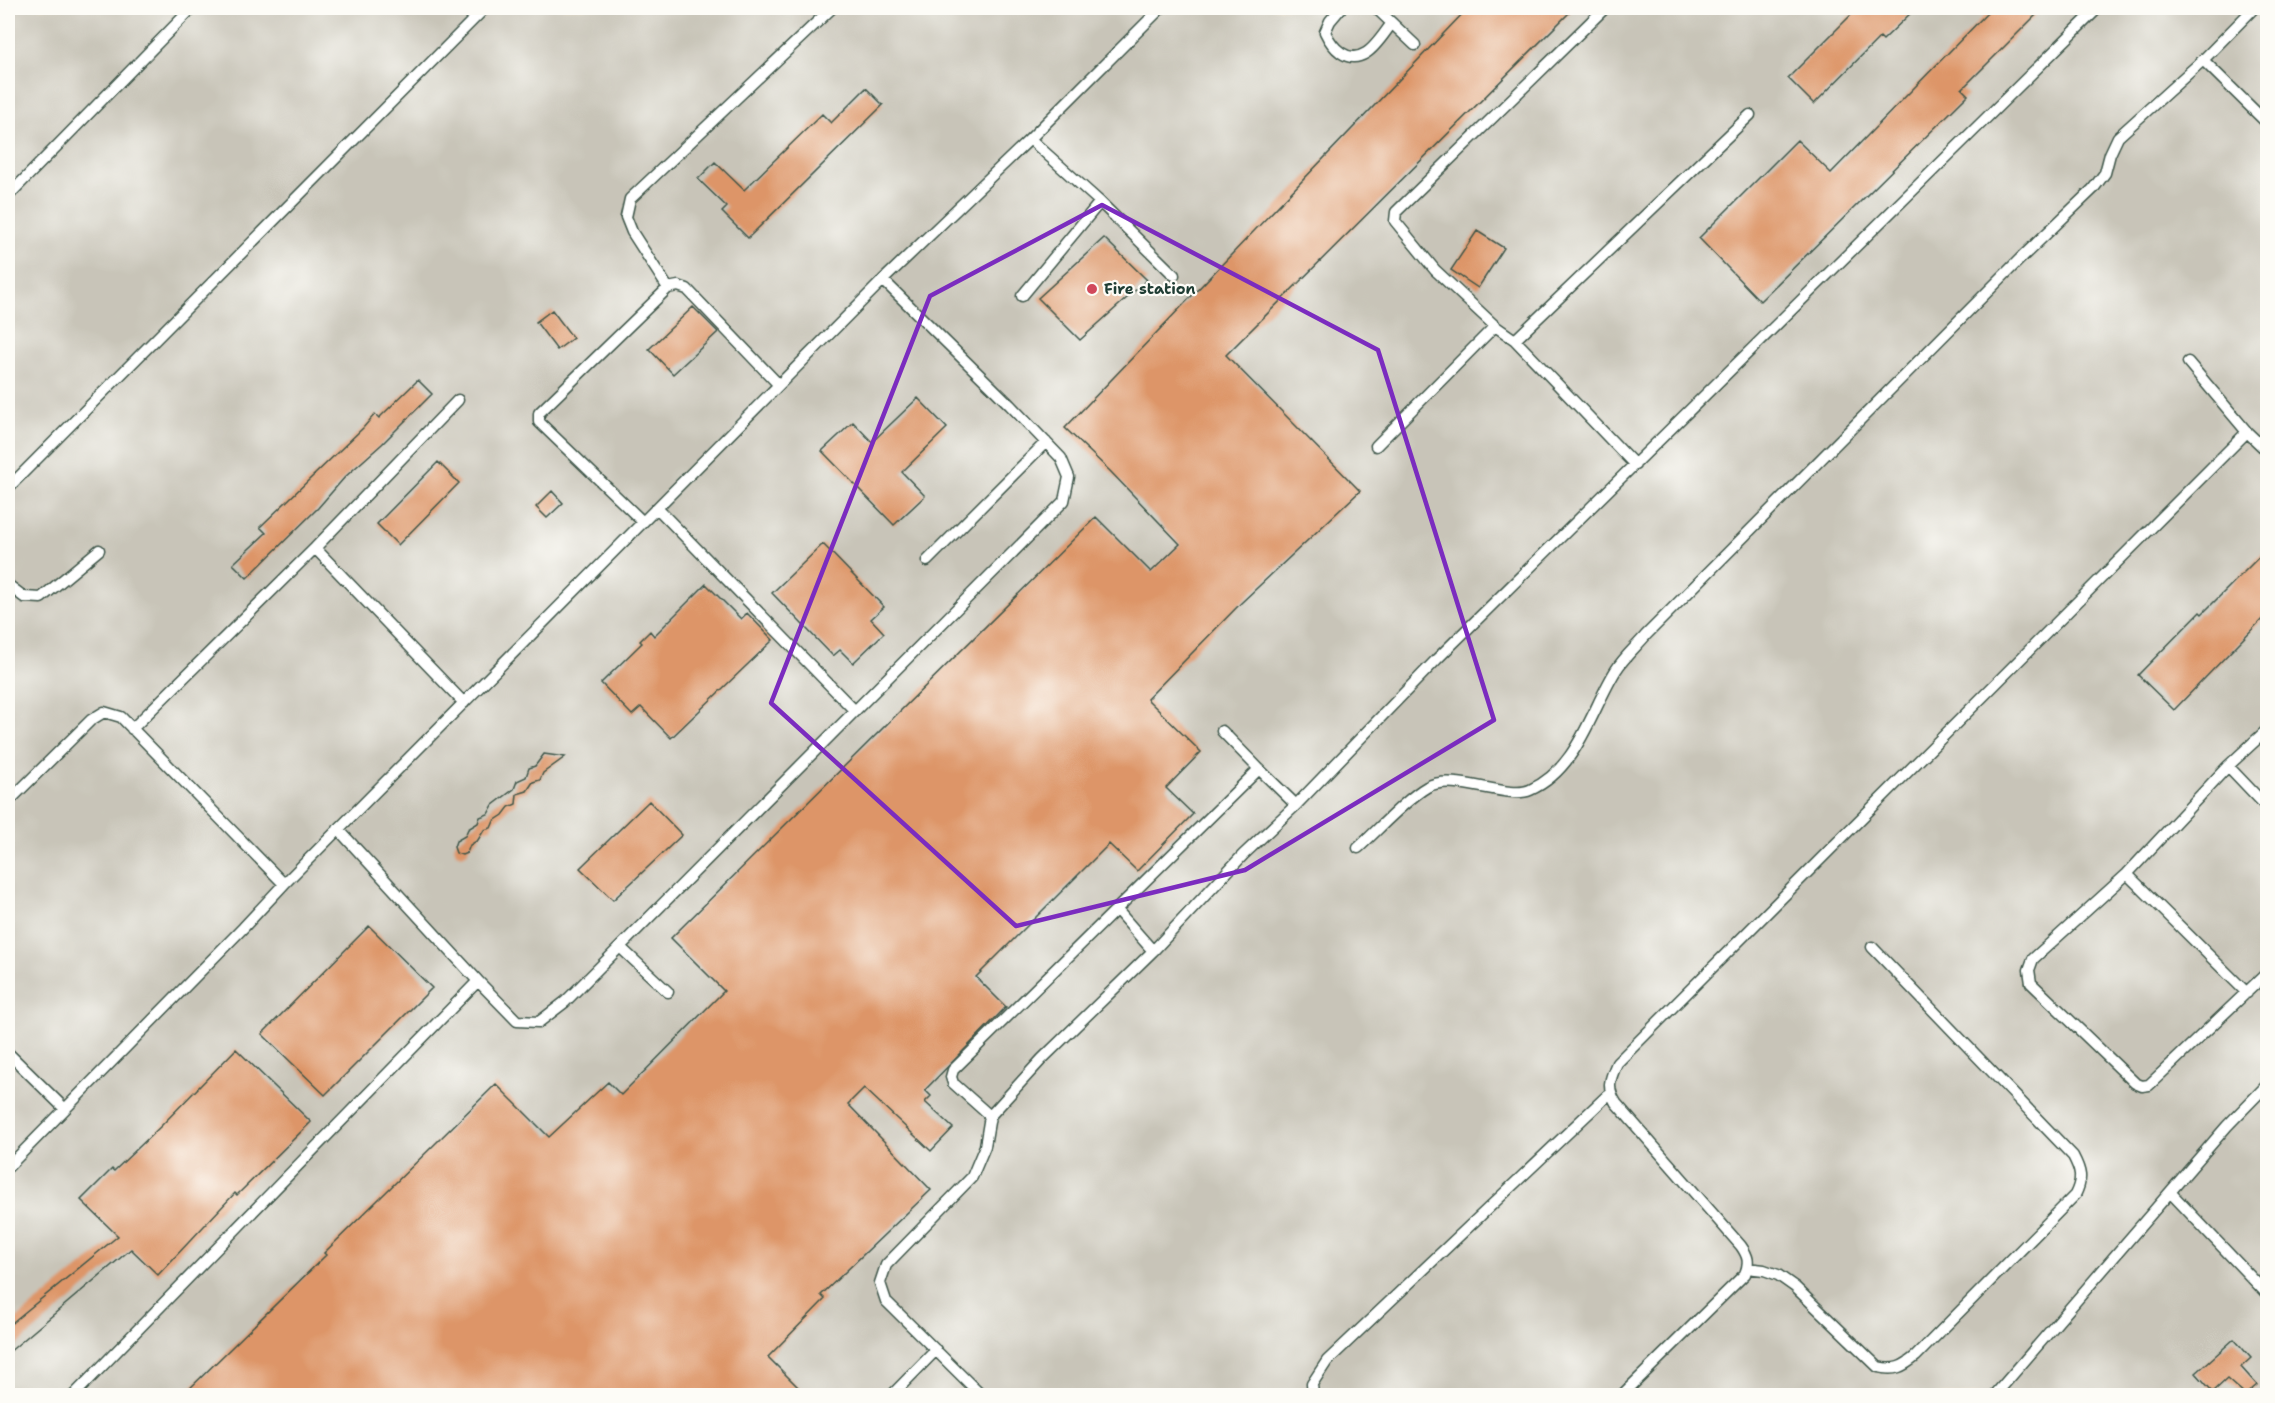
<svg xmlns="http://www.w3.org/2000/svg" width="2275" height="1403" viewBox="0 0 2275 1403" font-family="'Shantell Sans',sans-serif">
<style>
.industrial{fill:#c8c4b8}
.building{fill:#dd9568}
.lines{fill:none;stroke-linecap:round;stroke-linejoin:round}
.lane-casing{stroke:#3e5548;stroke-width:13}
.lane{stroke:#fff;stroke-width:10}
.marked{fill:none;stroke:#7b2cbf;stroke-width:4.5;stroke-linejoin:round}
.poi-dot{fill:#d1495b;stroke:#fdfcf7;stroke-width:2}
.labels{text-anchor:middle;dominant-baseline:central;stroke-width:4.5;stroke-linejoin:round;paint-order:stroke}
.poi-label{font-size:15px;font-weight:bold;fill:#1f3d34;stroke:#fdfcf7;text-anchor:start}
</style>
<rect width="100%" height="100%" fill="#fdfcf7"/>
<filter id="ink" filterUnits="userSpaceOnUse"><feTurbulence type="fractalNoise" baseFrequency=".0167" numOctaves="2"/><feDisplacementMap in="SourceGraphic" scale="12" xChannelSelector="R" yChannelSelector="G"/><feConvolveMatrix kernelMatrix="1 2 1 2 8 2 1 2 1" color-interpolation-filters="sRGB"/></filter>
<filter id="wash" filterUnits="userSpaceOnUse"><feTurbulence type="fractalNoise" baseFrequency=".008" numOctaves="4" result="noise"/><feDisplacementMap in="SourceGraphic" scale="24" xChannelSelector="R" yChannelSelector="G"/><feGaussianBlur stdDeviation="1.35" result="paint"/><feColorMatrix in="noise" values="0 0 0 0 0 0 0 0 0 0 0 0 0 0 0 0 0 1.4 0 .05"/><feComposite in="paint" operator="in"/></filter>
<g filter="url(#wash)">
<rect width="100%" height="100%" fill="#efdbba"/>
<path class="industrial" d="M 8,8 L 2267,8 L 2267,1395 L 8,1395 Z"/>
<g id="blocks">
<path class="building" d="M 1468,8 L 1574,8 L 1226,355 L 1360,491 L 1241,603 L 1147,699 L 1201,752 L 1166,788 L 1193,814 L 1137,871 L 1109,844 L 976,977 L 1006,1007 L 925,1090 L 931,1096 L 925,1102 L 953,1128 L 931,1151 L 864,1088 L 848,1104 L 931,1190 L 821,1295 L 825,1299 L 768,1357 L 806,1395 L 183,1395 L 326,1255 L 324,1253 L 496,1084 L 549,1137 L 608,1082 L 621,1095 L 724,991 L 671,938 L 1096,517 L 1151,572 L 1180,544 L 1110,471 L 1065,428 Z
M 1858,8 L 1916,8 L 1883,40 L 1880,37 L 1814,104 L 1788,78 Z
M 1992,8 L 2043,8 L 1962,89 L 1968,95 L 1760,301 L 1699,238 L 1797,140 L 1831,173 Z
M 866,88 L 883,105 L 748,238 L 722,212 L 727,207 L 698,179 L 715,162 L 744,190 L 822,114 L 831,123 Z
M 1477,231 L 1504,248 L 1478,288 L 1451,270 Z
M 1104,238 L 1147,280 L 1080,340 L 1038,298 Z
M 693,307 L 718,332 L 673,374 L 649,349 Z
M 552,310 L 573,338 L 557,350 L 536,322 Z
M 418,380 L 432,394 L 382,444 L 345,477 L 318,508 L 247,578 L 233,564 L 266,533 L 260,527 L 363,428 L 375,414 L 379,418 Z
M 918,398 L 947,428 L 902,472 L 925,496 L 894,525 L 822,451 L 853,422 L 872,442 Z
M 438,462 L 459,483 L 398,545 L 377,524 Z
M 552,491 L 563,503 L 547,518 L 536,507 Z
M 823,544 L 884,607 L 871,619 L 884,633 L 853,663 L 840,650 L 833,656 L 772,593 Z
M 2268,548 L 2268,613 L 2174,710 L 2138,675 L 2200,612 L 2202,614 Z
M 706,584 L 741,619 L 747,613 L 773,640 L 671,738 L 641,707 L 632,715 L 601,683 L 642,643 L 640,641 L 650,631 L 654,636 Z
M 544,754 L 565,757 L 543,773 L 540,780 L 533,782 L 527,791 L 517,794 L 516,804 L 509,807 L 503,815 L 494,821 L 491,828 L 484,830 L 478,840 L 470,845 L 467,853 L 462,855 L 456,853 L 454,847 L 456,841 L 465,836 L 468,829 L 478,823 L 480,817 L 488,814 L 493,805 L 514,789 L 517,781 L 526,777 L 529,768 L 535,766 Z
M 649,801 L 682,835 L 613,900 L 580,868 Z
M 369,926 L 432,988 L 325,1095 L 262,1034 Z
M 236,1049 L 311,1122 L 237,1195 L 235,1193 L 158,1275 L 131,1249 L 8,1353 L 8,1326 L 118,1236 L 81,1200 L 112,1169 L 114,1171 L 161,1126 Z
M 2234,1339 L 2251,1358 L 2241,1367 L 2257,1385 L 2245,1395 L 2227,1379 L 2213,1392 L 2196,1373 Z"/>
</g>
</g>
<g filter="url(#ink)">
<use href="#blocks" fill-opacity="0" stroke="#3e5548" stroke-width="1.5"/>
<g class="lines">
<g class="lane-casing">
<path id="lane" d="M 1341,8 L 1330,21 L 1325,32 C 1332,47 1347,65 1366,53 C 1376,47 1385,32 1392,23
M 1376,8 L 1415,45
M 1605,8 L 1396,212 L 1395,221 L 1435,270 L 1495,326 L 1515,340 L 1635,465
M 2203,60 L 2268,124
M 1030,139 L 1100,202 L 1174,275
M 8,196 L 192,8
M 668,288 L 632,232 L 626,217 L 630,199 L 832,8
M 1022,296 L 1100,202
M 1515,340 L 1750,115
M 2188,362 L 2247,432 L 2268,452
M 1376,446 L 1495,326
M 8,488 L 485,8
M 657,508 L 854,710
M 643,522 L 539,422 L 539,413 L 668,288 L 678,286 L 687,289 L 779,385
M 315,548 L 464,703
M 927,561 L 1046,442
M 8,585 L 24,597 L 41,598 L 99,550
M 132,729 L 315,548 L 458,400
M 2268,729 L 2228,766 L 2127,874 L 2033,959 L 2029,970 L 2031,983 L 2135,1083 L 2142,1086 L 2149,1085 L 2268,972
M 1222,731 L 1259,769
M 2228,766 L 2268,808
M 8,802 L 91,720 L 104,712 L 121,717 L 284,884
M 338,829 L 478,981 L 517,1021 L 539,1022 L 565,1002 L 1064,501 L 1069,477 L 1061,458 L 1010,405 L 883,280
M 1358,848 C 1377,831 1406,799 1427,787 C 1453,772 1508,800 1530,790 C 1578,769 1591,710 1616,670 C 1624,657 1637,646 1646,635 L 2020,259 L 2093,189 L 2105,173 L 2110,154 L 2118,137 L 2203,60 L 2254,8
M 2127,874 L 2247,993
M 1116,909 L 1153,951
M 620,947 L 668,992
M 8,1053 L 65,1109
M 990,1116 L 953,1083 L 951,1077 L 953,1070 L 1259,769 L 1296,805
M 8,1167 L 243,928 L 284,884 L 883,280 L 1030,139 L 1161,8
M 2170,1192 L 2268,1295
M 1747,1268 L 1764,1270 L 1778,1275 L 1795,1287 L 1878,1367 C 1895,1371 1903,1367 1916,1356 L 2075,1195 C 2083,1179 2081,1171 2073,1156 L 1872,947
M 73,1396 L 478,981
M 891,1396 L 936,1350
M 982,1396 L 886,1301 L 880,1283 L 886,1265 L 972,1177 L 985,1146 L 990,1116 L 1042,1059 L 1153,951 L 1243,855 L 1296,805 L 1437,659 L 2098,8
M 1313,1396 L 1312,1384 L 1327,1361 L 1610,1093
M 1621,1396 L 1745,1274 C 1750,1262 1748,1256 1741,1246 L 1616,1103 C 1606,1087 1610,1079 1617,1063 L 2247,432
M 1994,1396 L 2227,1126 L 2268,1084"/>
</g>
<use href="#lane" class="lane"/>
</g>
</g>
<path class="marked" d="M 1102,205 L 1378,350 L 1494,720 L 1245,870 L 1016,926 L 771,703 L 930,296 Z"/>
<circle class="poi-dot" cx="1092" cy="289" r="6"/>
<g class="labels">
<g class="poi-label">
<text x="1104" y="289">Fire station</text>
</g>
</g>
<rect width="2275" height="1403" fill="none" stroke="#fdfcf7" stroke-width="30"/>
</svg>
